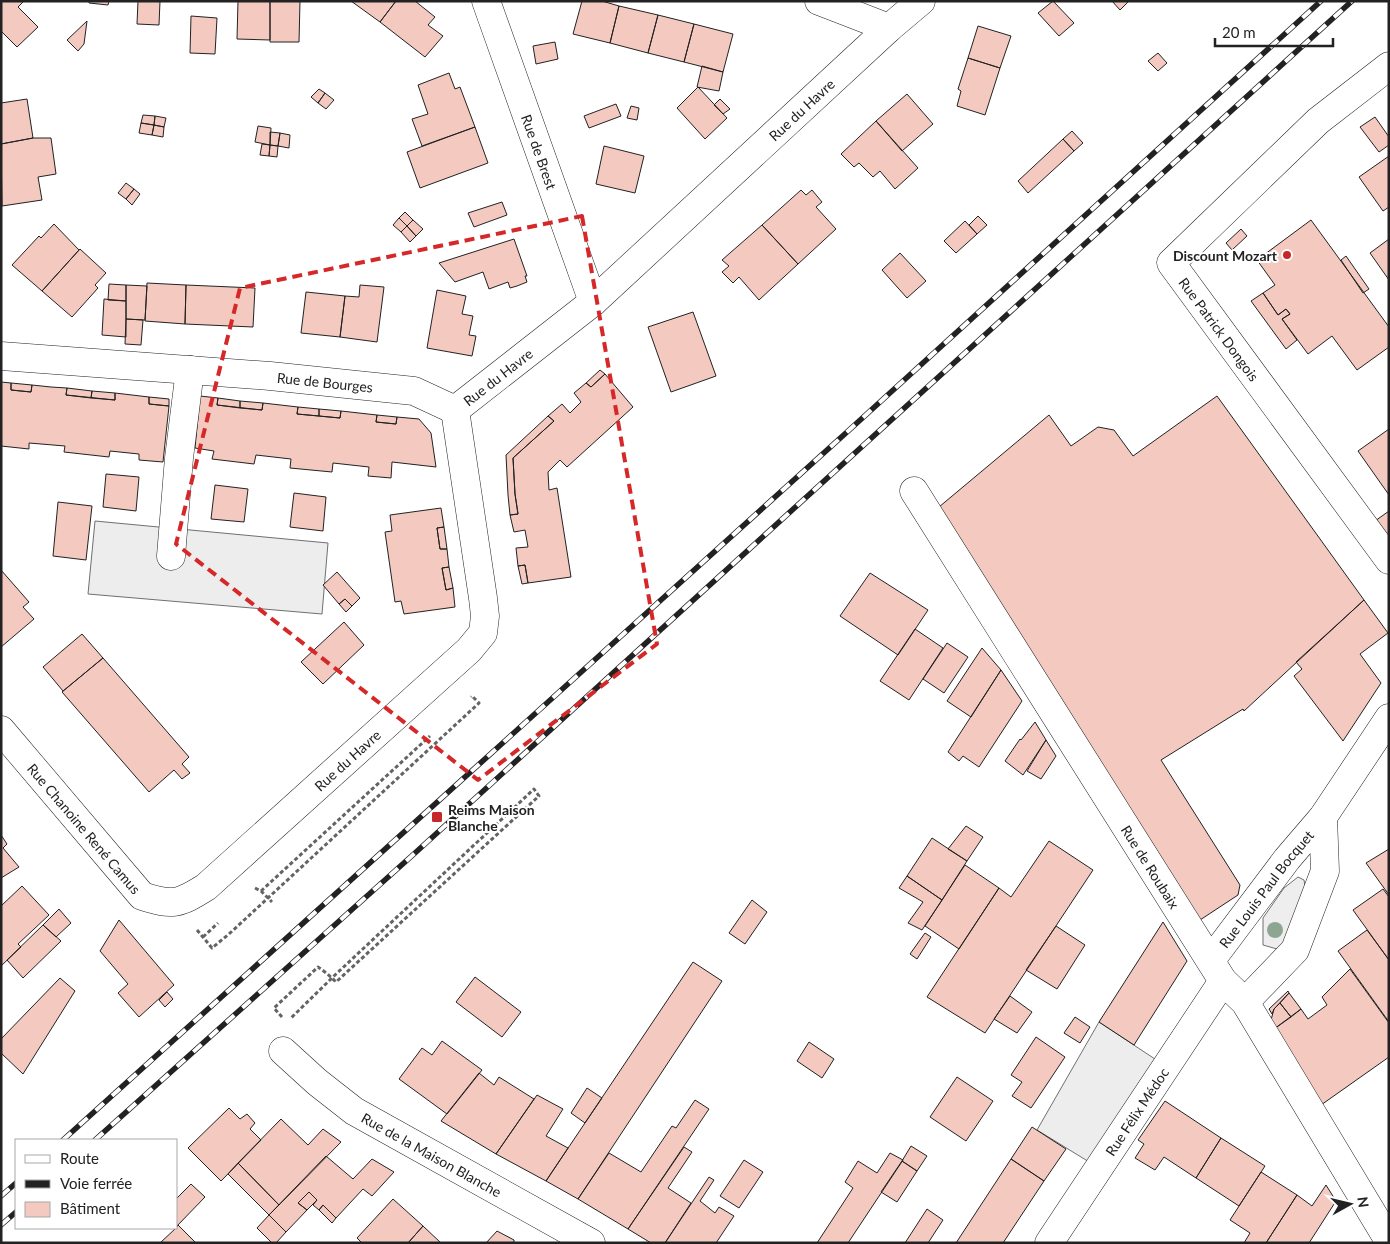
<svg xmlns="http://www.w3.org/2000/svg" width="1390" height="1244" viewBox="0 0 1390 1244" font-family="Lato,sans-serif">
<style>
.green{fill:#eee;stroke:#6f6f6f}
.parking{fill:#ededed;stroke:#6f6f6f}
.building{fill:#f3c9c0;stroke:#222}
.lines{fill:none;stroke-linecap:round;stroke-linejoin:round}
.minor-casing{stroke:#222;stroke-width:29}
.path{stroke:#646464;stroke-width:3;stroke-dasharray:4 2.5;stroke-linecap:butt}
.minor{stroke:#fff;stroke-width:28}
.rail-casing{stroke:#222;stroke-width:5.5}
.rail{stroke:#fff;stroke-width:4;stroke-dasharray:11;stroke-linecap:butt}
.tree{fill:#8da692}
.marked{fill:none;stroke:#d62828;stroke-width:4;stroke-dasharray:10 6;stroke-linejoin:round}
.poi-dot{fill:#c62828;stroke:#fff;stroke-width:2}
.labels{text-anchor:middle;dominant-baseline:central;stroke-width:4;stroke-linejoin:round;paint-order:stroke}
.street-label{font-size:14px;fill:#222;stroke:#fff}
.poi-label{font-size:14px;font-weight:bold;fill:#222;stroke:#fff;text-anchor:end}
</style>
<rect width="100%" height="100%" fill="#fff"/>
<path class="green" d="M 1298,877 L 1304,880 L 1305,886 L 1287,942 L 1277,949 L 1263,945 L 1263,918 L 1284,888 Z"/>
<path class="parking" d="M 95,521 L 328,543 L 322,614 L 88,594 Z
M 1099,1022 L 1167,1067 L 1099,1168 L 1037,1130 Z"/>
<path class="building" d="M 1,1 L 24,1 L 18,7 L 38,27 L 17,47 L 1,31 Z
M 89,1 L 109,1 L 108,5 L 89,3 Z
M 138,1 L 160,1 L 159,25 L 137,24 Z
M 238,1 L 270,1 L 270,40 L 237,39 Z
M 270,1 L 300,1 L 299,42 L 270,42 Z
M 351,1 L 396,1 L 380,22 Z
M 396,1 L 415,1 L 435,17 L 428,25 L 443,36 L 425,57 L 380,22 Z
M 582,1 L 602,1 L 619,6 L 610,43 L 573,34 Z
M 1053,1 L 1074,23 L 1059,36 L 1038,13 Z
M 1112,1 L 1129,1 L 1120,10 Z
M 619,6 L 658,15 L 648,53 L 610,43 Z
M 658,15 L 694,24 L 684,62 L 648,53 Z
M 191,16 L 217,18 L 215,54 L 190,53 Z
M 87,21 L 84,44 L 78,51 L 67,40 Z
M 694,24 L 733,34 L 723,72 L 684,62 Z
M 978,26 L 1011,36 L 1000,68 L 968,58 Z
M 555,42 L 558,59 L 536,64 L 533,46 Z
M 1158,53 L 1167,63 L 1158,71 L 1148,61 Z
M 968,58 L 1000,68 L 985,115 L 957,106 L 961,91 L 958,89 Z
M 702,66 L 723,72 L 719,91 L 697,87 Z
M 449,73 L 455,89 L 460,87 L 475,127 L 422,146 L 412,119 L 428,114 L 418,85 Z
M 698,87 L 727,118 L 705,139 L 677,108 Z
M 319,89 L 325,93 L 318,103 L 311,97 Z
M 325,93 L 334,100 L 326,109 L 318,103 Z
M 907,94 L 933,124 L 902,151 L 876,121 Z
M 27,99 L 33,138 L 1,144 L 1,103 Z
M 720,99 L 730,109 L 723,114 L 714,105 Z
M 616,104 L 621,116 L 589,128 L 584,116 Z
M 631,106 L 639,108 L 637,120 L 627,118 Z
M 143,115 L 155,116 L 154,125 L 141,123 Z
M 155,116 L 166,118 L 164,127 L 154,125 Z
M 1375,117 L 1389,137 L 1389,145 L 1379,152 L 1360,127 Z
M 876,121 L 918,168 L 895,189 L 880,171 L 873,177 L 859,163 L 854,167 L 841,154 Z
M 141,123 L 154,125 L 152,135 L 139,133 Z
M 154,125 L 164,127 L 163,137 L 152,135 Z
M 258,126 L 271,128 L 270,145 L 255,142 Z
M 475,127 L 488,163 L 420,188 L 407,152 Z
M 1072,131 L 1083,143 L 1074,151 L 1063,139 Z
M 270,132 L 280,133 L 278,146 L 270,145 Z
M 280,133 L 290,135 L 289,148 L 278,146 Z
M 33,138 L 51,138 L 56,174 L 38,177 L 42,200 L 2,206 L 1,144 Z
M 1063,139 L 1074,151 L 1028,193 L 1018,181 Z
M 262,144 L 270,145 L 269,156 L 260,155 Z
M 270,145 L 278,146 L 277,157 L 269,156 Z
M 604,146 L 644,156 L 635,193 L 596,184 Z
M 1389,156 L 1389,207 L 1383,211 L 1359,177 Z
M 126,183 L 134,189 L 126,199 L 118,193 Z
M 134,189 L 140,194 L 132,205 L 126,199 Z
M 801,190 L 806,195 L 812,190 L 822,202 L 816,207 L 836,229 L 798,264 L 762,225 Z
M 502,202 L 507,215 L 474,227 L 468,213 Z
M 405,212 L 413,220 L 407,226 L 399,218 Z
M 978,216 L 987,225 L 977,234 L 969,225 Z
M 399,218 L 407,226 L 401,232 L 393,225 Z
M 413,220 L 423,229 L 416,236 L 407,226 Z
M 1311,220 L 1389,327 L 1389,347 L 1357,370 L 1332,336 L 1308,354 L 1282,319 L 1290,314 L 1286,309 L 1278,315 L 1263,293 L 1275,285 L 1257,260 Z
M 965,221 L 977,234 L 956,253 L 944,241 Z
M 54,224 L 79,250 L 42,291 L 12,265 L 39,236 L 41,238 Z
M 762,225 L 798,264 L 759,300 L 739,277 L 733,283 L 722,272 L 729,266 L 722,260 Z
M 407,226 L 416,236 L 410,242 L 401,232 Z
M 1241,229 L 1247,236 L 1232,250 L 1226,243 Z
M 514,239 L 527,276 L 525,276 L 527,282 L 517,286 L 510,288 L 508,282 L 489,289 L 483,272 L 455,282 L 439,263 Z
M 1389,239 L 1389,280 L 1370,253 Z
M 80,249 L 106,273 L 95,285 L 98,288 L 72,317 L 42,291 Z
M 900,253 L 926,281 L 907,298 L 882,270 Z
M 1346,256 L 1369,289 L 1363,293 L 1341,260 Z
M 147,283 L 186,285 L 185,324 L 145,321 Z
M 109,284 L 126,285 L 126,301 L 108,300 Z
M 126,285 L 147,286 L 145,320 L 126,319 Z
M 186,285 L 255,288 L 253,327 L 185,324 Z
M 360,285 L 384,287 L 377,342 L 340,337 L 345,296 L 359,297 Z
M 437,290 L 466,296 L 462,314 L 473,316 L 469,335 L 476,336 L 472,356 L 427,348 Z
M 306,292 L 345,296 L 340,337 L 301,333 Z
M 1263,293 L 1278,315 L 1286,309 L 1290,314 L 1282,319 L 1297,340 L 1286,349 L 1251,301 Z
M 104,299 L 126,301 L 126,337 L 102,335 Z
M 693,312 L 716,376 L 671,392 L 648,327 Z
M 126,319 L 143,320 L 141,345 L 125,344 Z
M 600,370 L 605,374 L 591,387 L 586,383 Z
M 605,374 L 633,407 L 567,467 L 560,460 L 548,472 L 549,490 L 557,488 L 571,577 L 528,583 L 525,565 L 518,566 L 516,548 L 528,547 L 525,530 L 514,532 L 510,515 L 518,514 L 515,494 L 513,458 L 554,421 L 548,416 L 562,404 L 570,413 L 581,402 L 574,393 L 586,383 L 591,387 Z
M 1,382 L 11,383 L 11,390 L 31,392 L 32,385 L 51,387 L 67,388 L 66,395 L 115,400 L 115,393 L 149,397 L 149,404 L 169,406 L 163,462 L 139,460 L 139,454 L 110,451 L 109,457 L 64,452 L 65,446 L 29,443 L 29,449 L 1,446 Z
M 11,383 L 32,385 L 31,392 L 11,390 Z
M 67,388 L 92,391 L 91,398 L 66,395 Z
M 92,391 L 115,393 L 115,400 L 91,398 Z
M 200,396 L 218,398 L 217,405 L 262,410 L 263,403 L 298,407 L 297,414 L 340,418 L 341,411 L 377,415 L 376,422 L 396,424 L 397,417 L 419,419 L 431,433 L 436,467 L 392,462 L 391,478 L 368,476 L 369,467 L 333,463 L 332,472 L 290,468 L 291,459 L 256,455 L 254,464 L 212,459 L 214,451 L 195,448 Z
M 1217,396 L 1364,600 L 1244,711 L 1243,709 L 1161,760 L 1240,885 L 1238,895 L 1200,920 L 939,507 L 1049,415 L 1071,446 L 1098,427 L 1114,430 L 1133,456 Z
M 149,397 L 169,399 L 169,406 L 149,404 Z
M 218,398 L 240,401 L 240,408 L 217,405 Z
M 240,401 L 263,403 L 262,410 L 240,408 Z
M 298,407 L 319,409 L 319,416 L 297,414 Z
M 319,409 L 341,411 L 340,418 L 319,416 Z
M 377,415 L 397,417 L 396,424 L 376,422 Z
M 548,416 L 554,421 L 513,458 L 515,494 L 518,514 L 510,515 L 508,495 L 506,455 Z
M 1389,429 L 1389,495 L 1358,451 Z
M 106,474 L 139,477 L 136,511 L 103,507 Z
M 215,485 L 248,489 L 244,522 L 211,519 Z
M 294,493 L 326,497 L 323,531 L 290,527 Z
M 58,502 L 92,506 L 86,560 L 53,556 Z
M 441,508 L 444,527 L 437,528 L 440,549 L 447,549 L 449,567 L 442,568 L 446,590 L 453,588 L 455,607 L 404,614 L 401,601 L 395,602 L 385,532 L 392,531 L 390,515 Z
M 1389,511 L 1389,541 L 1375,521 Z
M 444,527 L 447,549 L 440,549 L 437,528 Z
M 525,565 L 528,583 L 522,584 L 518,566 Z
M 449,567 L 453,588 L 446,590 L 442,568 Z
M 1,570 L 29,602 L 23,607 L 34,619 L 1,647 Z
M 337,572 L 360,598 L 352,606 L 345,599 L 339,604 L 323,585 Z
M 870,573 L 928,610 L 898,655 L 840,616 Z
M 345,599 L 352,606 L 346,612 L 339,604 Z
M 1364,600 L 1388,633 L 1360,654 L 1381,683 L 1343,741 L 1294,676 L 1302,669 L 1296,662 Z
M 344,622 L 364,645 L 323,684 L 301,662 Z
M 915,629 L 943,648 L 909,700 L 880,681 Z
M 82,634 L 103,658 L 63,691 L 43,667 Z
M 947,643 L 968,657 L 944,693 L 923,679 Z
M 982,648 L 1001,670 L 971,717 L 947,701 Z
M 103,658 L 189,757 L 182,764 L 190,773 L 182,779 L 174,770 L 149,792 L 62,692 Z
M 1001,670 L 1022,701 L 979,767 L 963,756 L 959,761 L 948,752 Z
M 1035,722 L 1046,740 L 1023,775 L 1005,761 L 1020,739 L 1021,740 Z
M 1046,740 L 1056,756 L 1041,779 L 1027,771 Z
M 966,826 L 983,837 L 967,861 L 948,849 Z
M 1,835 L 7,844 L 3,848 L 19,867 L 1,878 Z
M 932,838 L 967,861 L 942,900 L 907,876 Z
M 1049,841 L 1093,870 L 985,1033 L 927,997 L 999,888 L 1011,897 Z
M 1389,849 L 1389,895 L 1366,863 Z
M 965,865 L 999,888 L 959,949 L 925,926 Z
M 907,876 L 942,900 L 922,930 L 908,923 L 923,902 L 899,888 Z
M 22,886 L 49,915 L 18,944 L 21,947 L 1,966 L 1,906 Z
M 1383,889 L 1389,897 L 1389,960 L 1353,910 Z
M 752,900 L 767,912 L 745,944 L 729,933 Z
M 59,909 L 71,923 L 56,937 L 43,925 Z
M 119,920 L 174,985 L 139,1017 L 118,993 L 128,984 L 100,951 Z
M 1163,922 L 1187,961 L 1134,1045 L 1099,1022 Z
M 43,925 L 61,941 L 23,978 L 7,960 Z
M 1056,926 L 1085,945 L 1057,989 L 1026,970 Z
M 1367,930 L 1389,960 L 1389,1022 L 1338,951 Z
M 925,933 L 931,937 L 917,959 L 910,954 Z
M 693,962 L 722,981 L 578,1199 L 546,1181 Z
M 1350,969 L 1389,1023 L 1389,1057 L 1321,1105 L 1274,1029 L 1301,1009 L 1308,1019 L 1327,1005 L 1322,997 Z
M 475,977 L 521,1012 L 502,1037 L 456,1002 Z
M 60,978 L 75,991 L 23,1074 L 1,1053 L 1,1039 Z
M 1288,991 L 1289,993 L 1274,1009 L 1272,1014 L 1269,1009 Z
M 167,992 L 173,999 L 165,1007 L 159,1000 Z
M 1289,993 L 1301,1009 L 1291,1017 L 1280,1003 Z
M 1010,996 L 1032,1012 L 1017,1033 L 994,1019 Z
M 1280,1003 L 1291,1017 L 1274,1029 L 1271,1020 L 1274,1009 Z
M 1075,1017 L 1090,1027 L 1080,1043 L 1064,1033 Z
M 1036,1037 L 1065,1057 L 1031,1108 L 1012,1096 L 1022,1082 L 1011,1075 Z
M 442,1041 L 482,1070 L 447,1114 L 399,1079 L 422,1048 L 432,1055 Z
M 809,1042 L 834,1059 L 822,1078 L 797,1061 Z
M 479,1073 L 494,1085 L 499,1077 L 534,1099 L 496,1154 L 441,1121 Z
M 957,1077 L 993,1101 L 966,1141 L 930,1117 Z
M 587,1088 L 602,1098 L 585,1123 L 571,1113 Z
M 537,1095 L 563,1109 L 546,1136 L 568,1148 L 546,1181 L 496,1154 Z
M 695,1100 L 709,1109 L 628,1229 L 578,1199 L 609,1153 L 641,1172 L 672,1126 L 676,1128 Z
M 1165,1101 L 1221,1138 L 1196,1178 L 1164,1157 L 1155,1170 L 1135,1158 L 1144,1144 L 1138,1140 Z
M 229,1108 L 240,1119 L 247,1114 L 255,1123 L 250,1129 L 261,1140 L 221,1181 L 188,1148 Z
M 281,1119 L 308,1145 L 323,1129 L 341,1142 L 279,1205 L 238,1163 Z
M 1032,1127 L 1066,1149 L 1044,1181 L 1011,1159 Z
M 1221,1138 L 1265,1166 L 1239,1206 L 1196,1178 Z
M 911,1146 L 927,1156 L 917,1171 L 902,1161 Z
M 684,1147 L 692,1152 L 668,1188 L 691,1203 L 665,1243 L 651,1243 L 628,1229 Z
M 890,1153 L 903,1160 L 848,1243 L 817,1243 L 853,1188 L 845,1182 L 858,1161 L 877,1173 Z
M 326,1156 L 353,1179 L 372,1159 L 394,1172 L 372,1196 L 363,1189 L 336,1218 L 323,1205 L 319,1210 L 313,1205 L 317,1200 L 309,1192 L 298,1203 L 307,1210 L 286,1232 L 269,1215 Z
M 1011,1159 L 1044,1181 L 1003,1243 L 956,1243 Z
M 744,1160 L 763,1172 L 739,1208 L 720,1196 Z
M 902,1161 L 917,1171 L 897,1202 L 881,1192 Z
M 238,1163 L 279,1205 L 269,1215 L 228,1174 Z
M 1261,1172 L 1297,1195 L 1266,1243 L 1244,1243 L 1250,1233 L 1230,1220 Z
M 709,1177 L 714,1180 L 700,1201 L 715,1213 L 719,1207 L 734,1216 L 716,1243 L 665,1243 Z
M 191,1184 L 205,1197 L 176,1227 L 176,1199 Z
M 1326,1185 L 1336,1201 L 1309,1243 L 1266,1243 L 1297,1195 L 1312,1206 Z
M 309,1192 L 317,1200 L 307,1210 L 298,1203 Z
M 393,1199 L 423,1226 L 408,1243 L 362,1243 L 357,1238 Z
M 323,1205 L 336,1218 L 332,1223 L 319,1210 Z
M 927,1209 L 943,1220 L 928,1243 L 905,1243 Z
M 269,1215 L 286,1232 L 276,1243 L 272,1243 L 257,1228 Z
M 178,1225 L 196,1243 L 160,1243 L 176,1228 Z
M 423,1226 L 441,1243 L 408,1243 Z
M 497,1231 L 514,1240 L 514,1243 L 486,1243 Z"/>
<g class="lines">
<g class="minor-casing">
<g id="minor">
<path id="s1" d="M 486,1 L 593,302"/>
<path d="M 819,1 L 889,28"/>
<path id="s2" d="M 1389,66 L 1318,121 L 1171,263 L 1389,560"/>
<path id="s3" d="M 1,356 L 270,376 L 414,391 L 455,410"/>
<path id="s4" d="M 455,410 L 593,302 L 889,28 L 921,1"/>
<path id="s5" d="M 914,491 L 1223,981 L 1245,1002 L 1389,1241"/>
<path d="M 171,556 L 179,458 L 190,370"/>
<path id="s6" d="M 1,730 L 142,896 C 173,906 179,904 206,887 L 469,650 L 483,633 L 485,616 L 483,598 L 455,410"/>
<path id="s7" d="M 1211,960 L 1287,859 L 1323,817 L 1389,718"/>
<path d="M 1245,1002 L 1295,950 L 1325,871 L 1323,817"/>
<path id="s8" d="M 283,1051 L 317,1082 L 354,1111 L 591,1243"/>
<path id="s9" d="M 1049,1243 L 1223,981"/>
</g>
</g>
<path class="path" d="M 255,888 L 261,891 L 272,902
M 261,891 L 430,736
M 197,930 L 212,948 L 229,934 L 479,703 L 472,696 L 471,697
M 203,937 L 218,923
M 282,1017 L 274,1008 L 318,967 C 324,971 330,976 336,982 L 539,796 L 534,789 L 335,975 L 291,1018"/>
<use href="#minor" class="minor"/>
<g class="rail-casing">
<path id="rail" d="M 63,1140 L 847,432 L 1321,1
M 95,1140 L 415,853 L 1352,1
M 1,1196 L 16,1183
M 1,1225 L 16,1212"/>
</g>
<use href="#rail" class="rail"/>
</g>
<circle class="tree" cx="1275" cy="930" r="8"/>
<path class="marked" d="M 582,216 L 657,644 L 478,780 L 176,544 L 240,288 Z"/>
<g class="poi-dot">
<circle cx="1287" cy="255" r="5"/>
<rect x="431" y="811" width="12" height="12" rx="2.5"/>
</g>
<g class="labels">
<g class="street-label">
<text stroke="none"><textPath href="#s4" startOffset="459">Rue du Havre</textPath></text>
<text stroke="none"><textPath href="#s1" startOffset="160">Rue de Brest</textPath></text>
<text stroke="none"><textPath href="#s2" startOffset="376">Rue Patrick Dongois</textPath></text>
<text stroke="none"><textPath href="#s4" startOffset="54">Rue du Havre</textPath></text>
<text stroke="none"><textPath href="#s3" startOffset="325">Rue de Bourges</textPath></text>
<text stroke="none"><textPath href="#s6" startOffset="476">Rue du Havre</textPath></text>
<text stroke="none"><textPath href="#s6" startOffset="129">Rue Chanoine René Camus</textPath></text>
<text stroke="none"><textPath href="#s5" startOffset="444">Rue de Roubaix</textPath></text>
<text stroke="none"><textPath href="#s7" startOffset="90">Rue Louis Paul Bocquet</textPath></text>
<text stroke="none"><textPath href="#s9" startOffset="158">Rue Félix Médoc</textPath></text>
<text stroke="none"><textPath href="#s8" startOffset="182">Rue de la Maison Blanche</textPath></text>
</g>
<g class="poi-label">
<text x="1277" y="255">Discount Mozart</text>
<text x="448" y="809" text-anchor="start">Reims Maison<tspan x="448" dy="16">Blanche</tspan></text>
</g>
</g>
<rect width="1390" height="1244" fill="none" stroke="#222222" stroke-width="5"/>
<rect x="15" y="1139" width="162" height="90" fill="#ffffff" stroke="#a7a7a7"/>
<rect x="25" y="1155" width="25" height="8" fill="#ffffff" stroke="#a7a7a7"/>
<text x="60" y="1164" font-size="15" fill="#222222">Route</text>
<rect x="25" y="1180" width="25" height="8" fill="#222222" stroke="#a7a7a7"/>
<text x="60" y="1189" font-size="15" fill="#222222">Voie ferrée</text>
<rect x="25" y="1202" width="25" height="15" fill="#f3c9c0" stroke="#a7a7a7"/>
<text x="60" y="1214" font-size="15" fill="#222222">Bâtiment</text>
<g transform="translate(1350 1204) rotate(82)" stroke="#ffffff" stroke-width="4" paint-order="stroke">
<path d="M0-4L9 19L0 12L-9 19Z" fill="#222222"/>
<text y="-8" font-size="14" font-weight="bold" text-anchor="middle" fill="#222222">N</text>
</g>
<path d="M1215 38v8h118v-8" fill="none" stroke="#222222" stroke-width="2.5"/>
<text x="1222" y="38" font-size="15" fill="#222222" stroke="#ffffff" stroke-width="4" paint-order="stroke">20 m</text>
</svg>
